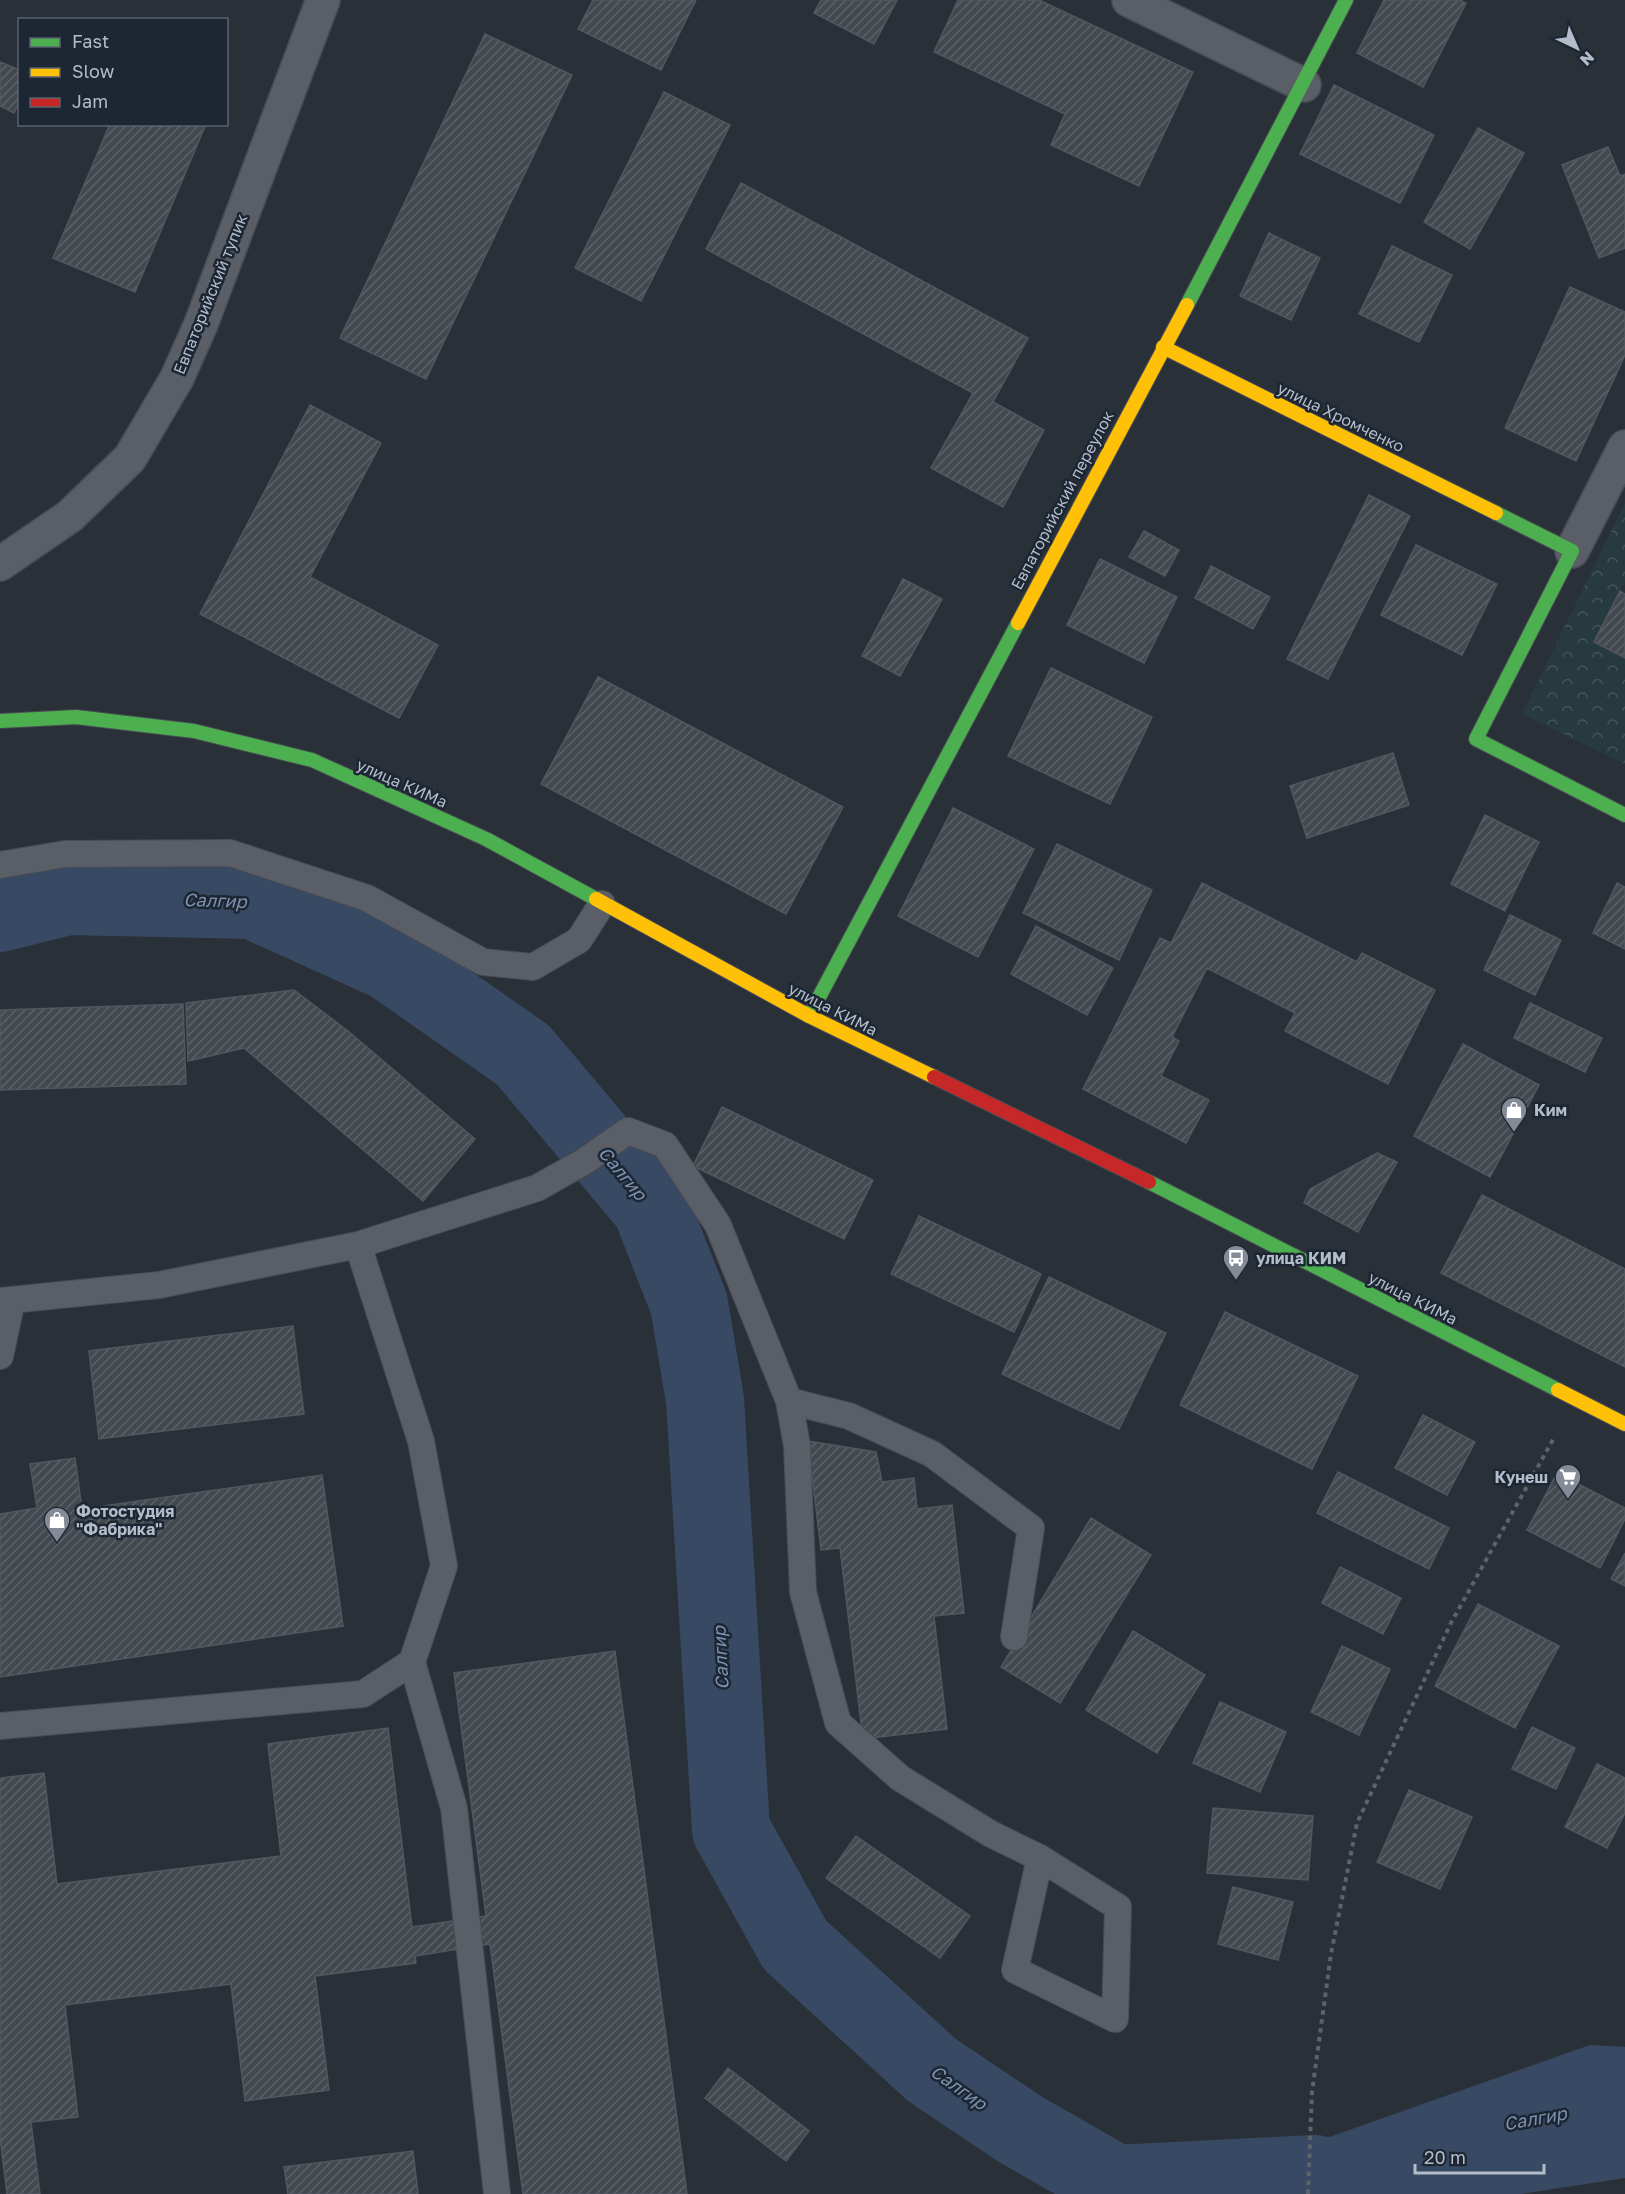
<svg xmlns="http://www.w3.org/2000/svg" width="1625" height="2194" viewBox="0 0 1625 2194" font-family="'Golos Text',sans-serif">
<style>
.forest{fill:url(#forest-crowns)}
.water{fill:#384963}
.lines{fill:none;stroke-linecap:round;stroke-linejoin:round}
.river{stroke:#384963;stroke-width:78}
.building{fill:url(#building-hatch);stroke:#52575f;stroke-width:1.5}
.lane-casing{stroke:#484c53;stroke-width:28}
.street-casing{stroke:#484c53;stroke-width:36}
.fast-casing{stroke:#484c53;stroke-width:16}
.slow-casing{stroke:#484c53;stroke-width:16}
.jam-casing{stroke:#484c53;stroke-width:16}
.path{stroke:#5d636a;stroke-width:4;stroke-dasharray:4.5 4.5;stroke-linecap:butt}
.lane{stroke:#5a5e66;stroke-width:26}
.street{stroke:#5a5e66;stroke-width:33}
.fast{stroke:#4caf50;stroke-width:14}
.slow{stroke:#ffc107;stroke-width:14}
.jam{stroke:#c62828;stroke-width:14}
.labels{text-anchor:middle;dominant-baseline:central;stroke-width:5;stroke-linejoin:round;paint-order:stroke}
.street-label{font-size:16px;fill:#b4bcc9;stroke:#1d2633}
.poi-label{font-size:16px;font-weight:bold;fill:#b4bcc9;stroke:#1d2633;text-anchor:start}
.water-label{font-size:18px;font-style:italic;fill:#7c92b1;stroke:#1d2633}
</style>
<defs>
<pattern id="forest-crowns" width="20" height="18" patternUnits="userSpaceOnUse" patternTransform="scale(1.5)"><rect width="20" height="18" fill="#273a3e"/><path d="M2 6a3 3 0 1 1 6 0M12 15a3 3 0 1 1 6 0" fill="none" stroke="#445559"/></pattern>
<pattern id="building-hatch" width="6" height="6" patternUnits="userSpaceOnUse" patternTransform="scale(1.5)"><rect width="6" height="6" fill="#444950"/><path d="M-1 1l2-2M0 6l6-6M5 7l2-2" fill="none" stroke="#5d6168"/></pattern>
</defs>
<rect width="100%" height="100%" fill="#2a3038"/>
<path class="forest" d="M 1625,503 L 1625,582 L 1597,639 L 1625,653 L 1625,764 L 1522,714 Z"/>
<path class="water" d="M 1590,2045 L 1625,2047 L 1625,2178 L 1521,2194 L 1221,2194 L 1208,2180 Z"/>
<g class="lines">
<path class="river" d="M 0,913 L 68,896 L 253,900 L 390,962 L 523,1055 L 651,1207 L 689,1304 L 705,1400 L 731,1830 L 795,1945 L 932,2070 L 1020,2129 L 1116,2184 L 1315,2174"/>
</g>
<path class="building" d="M 593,0 L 696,0 L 661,70 L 578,29 Z
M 821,0 L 897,0 L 874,44 L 814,13 Z
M 958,0 L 1039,0 L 1193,72 L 1139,186 L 1051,145 L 1065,114 L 934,52 Z
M 1384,0 L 1459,0 L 1466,3 L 1423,87 L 1357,53 Z
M 485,34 L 572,75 L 426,379 L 340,338 Z
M 0,62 L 20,70 L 20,100 L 14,113 L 0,106 Z
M 1334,85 L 1434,135 L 1400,203 L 1300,154 Z
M 664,92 L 730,125 L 641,301 L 575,268 Z
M 110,124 L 206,124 L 135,292 L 53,258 Z
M 1478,128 L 1524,153 L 1470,249 L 1424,222 Z
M 1608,147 L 1620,176 L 1625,174 L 1625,248 L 1599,258 L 1562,165 Z
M 741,183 L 1028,338 L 993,402 L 1044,430 L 1003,507 L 931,468 L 973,393 L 706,249 Z
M 1269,233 L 1320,258 L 1291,320 L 1240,296 Z
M 1392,246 L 1452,275 L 1419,342 L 1359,314 Z
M 1570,287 L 1625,312 L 1625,355 L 1576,461 L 1505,428 Z
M 310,405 L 381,443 L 310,577 L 438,645 L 399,718 L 200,614 Z
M 1369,495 L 1410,516 L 1328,679 L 1287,659 Z
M 1144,531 L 1179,550 L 1165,576 L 1129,557 Z
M 1416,545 L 1497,584 L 1462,655 L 1381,615 Z
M 1100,559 L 1177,597 L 1144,663 L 1067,625 Z
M 1211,566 L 1270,597 L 1253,629 L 1195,598 Z
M 903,579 L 942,599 L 900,676 L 862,656 Z
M 1620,591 L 1625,594 L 1625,658 L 1594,642 Z
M 1051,668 L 1152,717 L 1110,804 L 1008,756 Z
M 598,677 L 843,807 L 786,914 L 541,784 Z
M 1393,753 L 1409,805 L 1307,838 L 1290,786 Z
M 953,808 L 1034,849 L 978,957 L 898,916 Z
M 1485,815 L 1539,842 L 1505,911 L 1451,884 Z
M 1057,844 L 1152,890 L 1119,960 L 1023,913 Z
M 1202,883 L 1357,962 L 1362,953 L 1435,990 L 1388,1084 L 1285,1031 L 1295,1013 L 1207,968 L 1172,1037 L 1179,1041 L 1161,1076 L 1209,1100 L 1186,1143 L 1083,1089 L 1160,938 L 1171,943 Z
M 1617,883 L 1625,887 L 1625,949 L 1593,933 Z
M 1510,915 L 1561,940 L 1535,995 L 1484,970 Z
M 1036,926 L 1113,968 L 1087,1015 L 1011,974 Z
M 294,990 L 348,1031 L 475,1139 L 423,1201 L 244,1048 L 188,1061 L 186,1003 Z
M 1530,1003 L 1602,1038 L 1585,1072 L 1514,1038 Z
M 183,1004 L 186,1084 L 0,1090 L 0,1010 Z
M 1463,1044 L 1539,1085 L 1490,1177 L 1414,1136 Z
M 722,1107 L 873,1180 L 844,1239 L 693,1166 Z
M 1377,1153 L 1397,1162 L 1358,1232 L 1304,1203 L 1310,1189 Z
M 1482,1195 L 1625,1269 L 1625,1367 L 1441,1273 Z
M 919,1216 L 1041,1274 L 1014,1332 L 891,1274 Z
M 1049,1277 L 1166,1333 L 1119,1429 L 1002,1374 Z
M 1225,1312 L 1358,1376 L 1312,1469 L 1180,1405 Z
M 293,1326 L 304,1414 L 99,1439 L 89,1351 Z
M 1423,1415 L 1475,1442 L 1447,1495 L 1395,1468 Z
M 808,1441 L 876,1452 L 882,1482 L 914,1478 L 917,1509 L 952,1505 L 964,1613 L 934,1616 L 947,1729 L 863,1739 L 840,1548 L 821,1550 Z
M 75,1458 L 82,1509 L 322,1475 L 343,1626 L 0,1677 L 0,1514 L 37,1508 L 30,1464 Z
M 1338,1472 L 1449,1528 L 1429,1569 L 1317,1513 Z
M 1557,1473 L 1625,1508 L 1625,1519 L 1600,1568 L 1527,1530 Z
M 1091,1518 L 1151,1555 L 1060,1703 L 1001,1667 Z
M 1625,1553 L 1625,1586 L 1611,1579 Z
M 1340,1567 L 1401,1598 L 1383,1634 L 1322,1603 Z
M 1478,1604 L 1559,1646 L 1515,1728 L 1435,1686 Z
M 1133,1631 L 1205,1675 L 1157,1753 L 1086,1710 Z
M 1342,1646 L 1390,1669 L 1359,1735 L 1311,1712 Z
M 615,1651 L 687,2194 L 523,2194 L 490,1944 L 415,1956 L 416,1963 L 315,1976 L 329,2090 L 245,2101 L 231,1984 L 65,2005 L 78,2117 L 31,2122 L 40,2194 L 7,2194 L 0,2137 L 0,1778 L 44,1773 L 57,1884 L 281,1856 L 268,1744 L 388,1728 L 412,1927 L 486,1916 L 454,1673 Z
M 1220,1702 L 1286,1732 L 1260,1792 L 1193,1763 Z
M 1532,1727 L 1575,1748 L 1556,1789 L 1512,1769 Z
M 1597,1764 L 1625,1778 L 1625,1813 L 1607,1848 L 1565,1827 Z
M 1409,1790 L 1472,1817 L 1440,1889 L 1377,1862 Z
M 1213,1808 L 1313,1816 L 1308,1880 L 1207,1873 Z
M 856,1836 L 970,1916 L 940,1958 L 826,1878 Z
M 1233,1887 L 1293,1902 L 1278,1960 L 1218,1944 Z
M 728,2068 L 809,2131 L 786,2161 L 705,2098 Z
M 413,2151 L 418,2194 L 288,2194 L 284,2167 Z"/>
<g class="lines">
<g class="lane-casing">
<path id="lane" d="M 0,865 L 65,854 L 230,853 L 367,898 L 483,962 L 533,967 L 579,940 L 602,904
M 0,1301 L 159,1285 L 358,1245 L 537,1188 L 585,1161 L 628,1131 L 665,1145 L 718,1225 L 789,1401 L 797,1446 L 803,1592 L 838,1723 L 900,1778 L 991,1834 L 1040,1858 L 1118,1907 L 1115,2019 L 1015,1970 L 1040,1858
M 0,1356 L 12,1300
M 789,1401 L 849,1416 L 932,1454 L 1031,1528 L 1014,1637
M 412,1662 L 454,1808 L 497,2194
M 0,1726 L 363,1694 L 412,1662 L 444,1566 L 421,1441 L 358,1245"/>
</g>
<g class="street-casing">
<path id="street" d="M 1129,0 L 1304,85
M 1572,551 L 1625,447
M 0,564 L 70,516 L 130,458 L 177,378 L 201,324 L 323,0"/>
</g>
<g class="fast-casing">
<path id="fast" d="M 1187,305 L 1346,0
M 1496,513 L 1572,551 L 1476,739 L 1625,815
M 0,721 L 76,717 L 194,731 L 312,760 L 486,839 L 596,899
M 809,1016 L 1018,623
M 1149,1182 L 1558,1390"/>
</g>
<g class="slow-casing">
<path id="slow" d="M 1163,347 L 1496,513
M 1018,623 L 1187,305
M 596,899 L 809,1016 L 934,1077
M 1558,1390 L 1625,1424"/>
</g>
<g class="jam-casing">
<path id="jam" d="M 934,1077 L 1149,1182"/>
</g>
<path class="path" d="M 1308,2194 L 1312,2092 L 1331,1954 L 1357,1823 L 1451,1623 L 1555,1436"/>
<use href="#lane" class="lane"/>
<use href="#street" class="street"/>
<use href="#fast" class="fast"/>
<use href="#slow" class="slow"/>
<use href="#jam" class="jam"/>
</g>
<defs>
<g id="shop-pin" transform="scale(1.35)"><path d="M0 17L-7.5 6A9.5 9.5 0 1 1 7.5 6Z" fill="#848b96" stroke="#1d2633"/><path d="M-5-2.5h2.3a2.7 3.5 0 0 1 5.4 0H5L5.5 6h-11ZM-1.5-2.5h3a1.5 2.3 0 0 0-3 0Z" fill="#fff"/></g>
<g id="bus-pin" transform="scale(1.35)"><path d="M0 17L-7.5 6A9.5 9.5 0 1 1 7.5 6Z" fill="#848b96" stroke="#1d2633"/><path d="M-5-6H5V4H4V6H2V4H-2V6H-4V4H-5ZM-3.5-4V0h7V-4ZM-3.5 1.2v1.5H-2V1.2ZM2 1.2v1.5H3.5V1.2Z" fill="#fff"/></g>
<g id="supermarket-pin" transform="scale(1.35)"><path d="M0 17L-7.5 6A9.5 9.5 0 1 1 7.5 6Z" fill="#848b96" stroke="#1d2633"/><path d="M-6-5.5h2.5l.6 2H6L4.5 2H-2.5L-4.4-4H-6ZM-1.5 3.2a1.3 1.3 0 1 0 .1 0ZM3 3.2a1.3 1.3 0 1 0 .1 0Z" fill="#fff"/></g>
</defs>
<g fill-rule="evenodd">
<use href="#shop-pin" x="1514" y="1110"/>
<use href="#bus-pin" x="1236" y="1258"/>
<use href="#supermarket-pin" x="1568" y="1477"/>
<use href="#shop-pin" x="57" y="1520"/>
</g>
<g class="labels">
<g class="street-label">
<text transform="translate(210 294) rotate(-68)">Евпаторийский тупик</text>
<text transform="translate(1341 417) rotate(26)">улица Хромченко</text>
<text transform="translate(1062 500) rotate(-62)">Евпаторийский переулок</text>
<text transform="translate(402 783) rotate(24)">улица КИМа</text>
<text transform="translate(833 1009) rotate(27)">улица КИМа</text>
<text transform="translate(1413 1298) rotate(27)">улица КИМа</text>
</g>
<g class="poi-label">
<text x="1534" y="1110">Ким</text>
<text x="1256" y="1258">улица КИМ</text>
<text x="1548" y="1477" text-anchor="end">Кунеш</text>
<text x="76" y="1511">Фотостудия<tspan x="76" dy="18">"Фабрика"</tspan></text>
</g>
<g class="water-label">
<text transform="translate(215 900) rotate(2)">Салгир</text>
<text transform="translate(623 1173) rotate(50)">Салгир</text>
<text transform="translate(720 1658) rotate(-93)">Салгир</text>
<text transform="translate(959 2087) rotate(35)">Салгир</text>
<text transform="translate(1535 2118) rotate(-10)">Салгир</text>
</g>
</g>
<rect x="18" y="18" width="210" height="108" fill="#1d2633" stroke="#59626f" stroke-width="1.5"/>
<rect x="30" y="38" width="30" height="9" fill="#4caf50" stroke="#59626f" stroke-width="1.5"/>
<text x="72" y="48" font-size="18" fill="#b4bcc9">Fast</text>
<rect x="30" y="68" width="30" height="9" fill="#ffc107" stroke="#59626f" stroke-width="1.5"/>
<text x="72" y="78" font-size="18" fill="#b4bcc9">Slow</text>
<rect x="30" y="98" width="30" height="9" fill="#c62828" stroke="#59626f" stroke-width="1.5"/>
<text x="72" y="108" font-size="18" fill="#b4bcc9">Jam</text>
<g transform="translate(1577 48) rotate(136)" stroke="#1d2633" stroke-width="4.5" paint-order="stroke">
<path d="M0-4.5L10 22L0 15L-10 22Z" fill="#b4bcc9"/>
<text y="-9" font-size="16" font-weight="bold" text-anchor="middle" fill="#b4bcc9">N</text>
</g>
<path d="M1415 2164v9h129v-9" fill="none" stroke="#b4bcc9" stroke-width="3"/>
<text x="1424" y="2164" font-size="18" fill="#b4bcc9" stroke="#1d2633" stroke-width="4.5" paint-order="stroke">20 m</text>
</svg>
